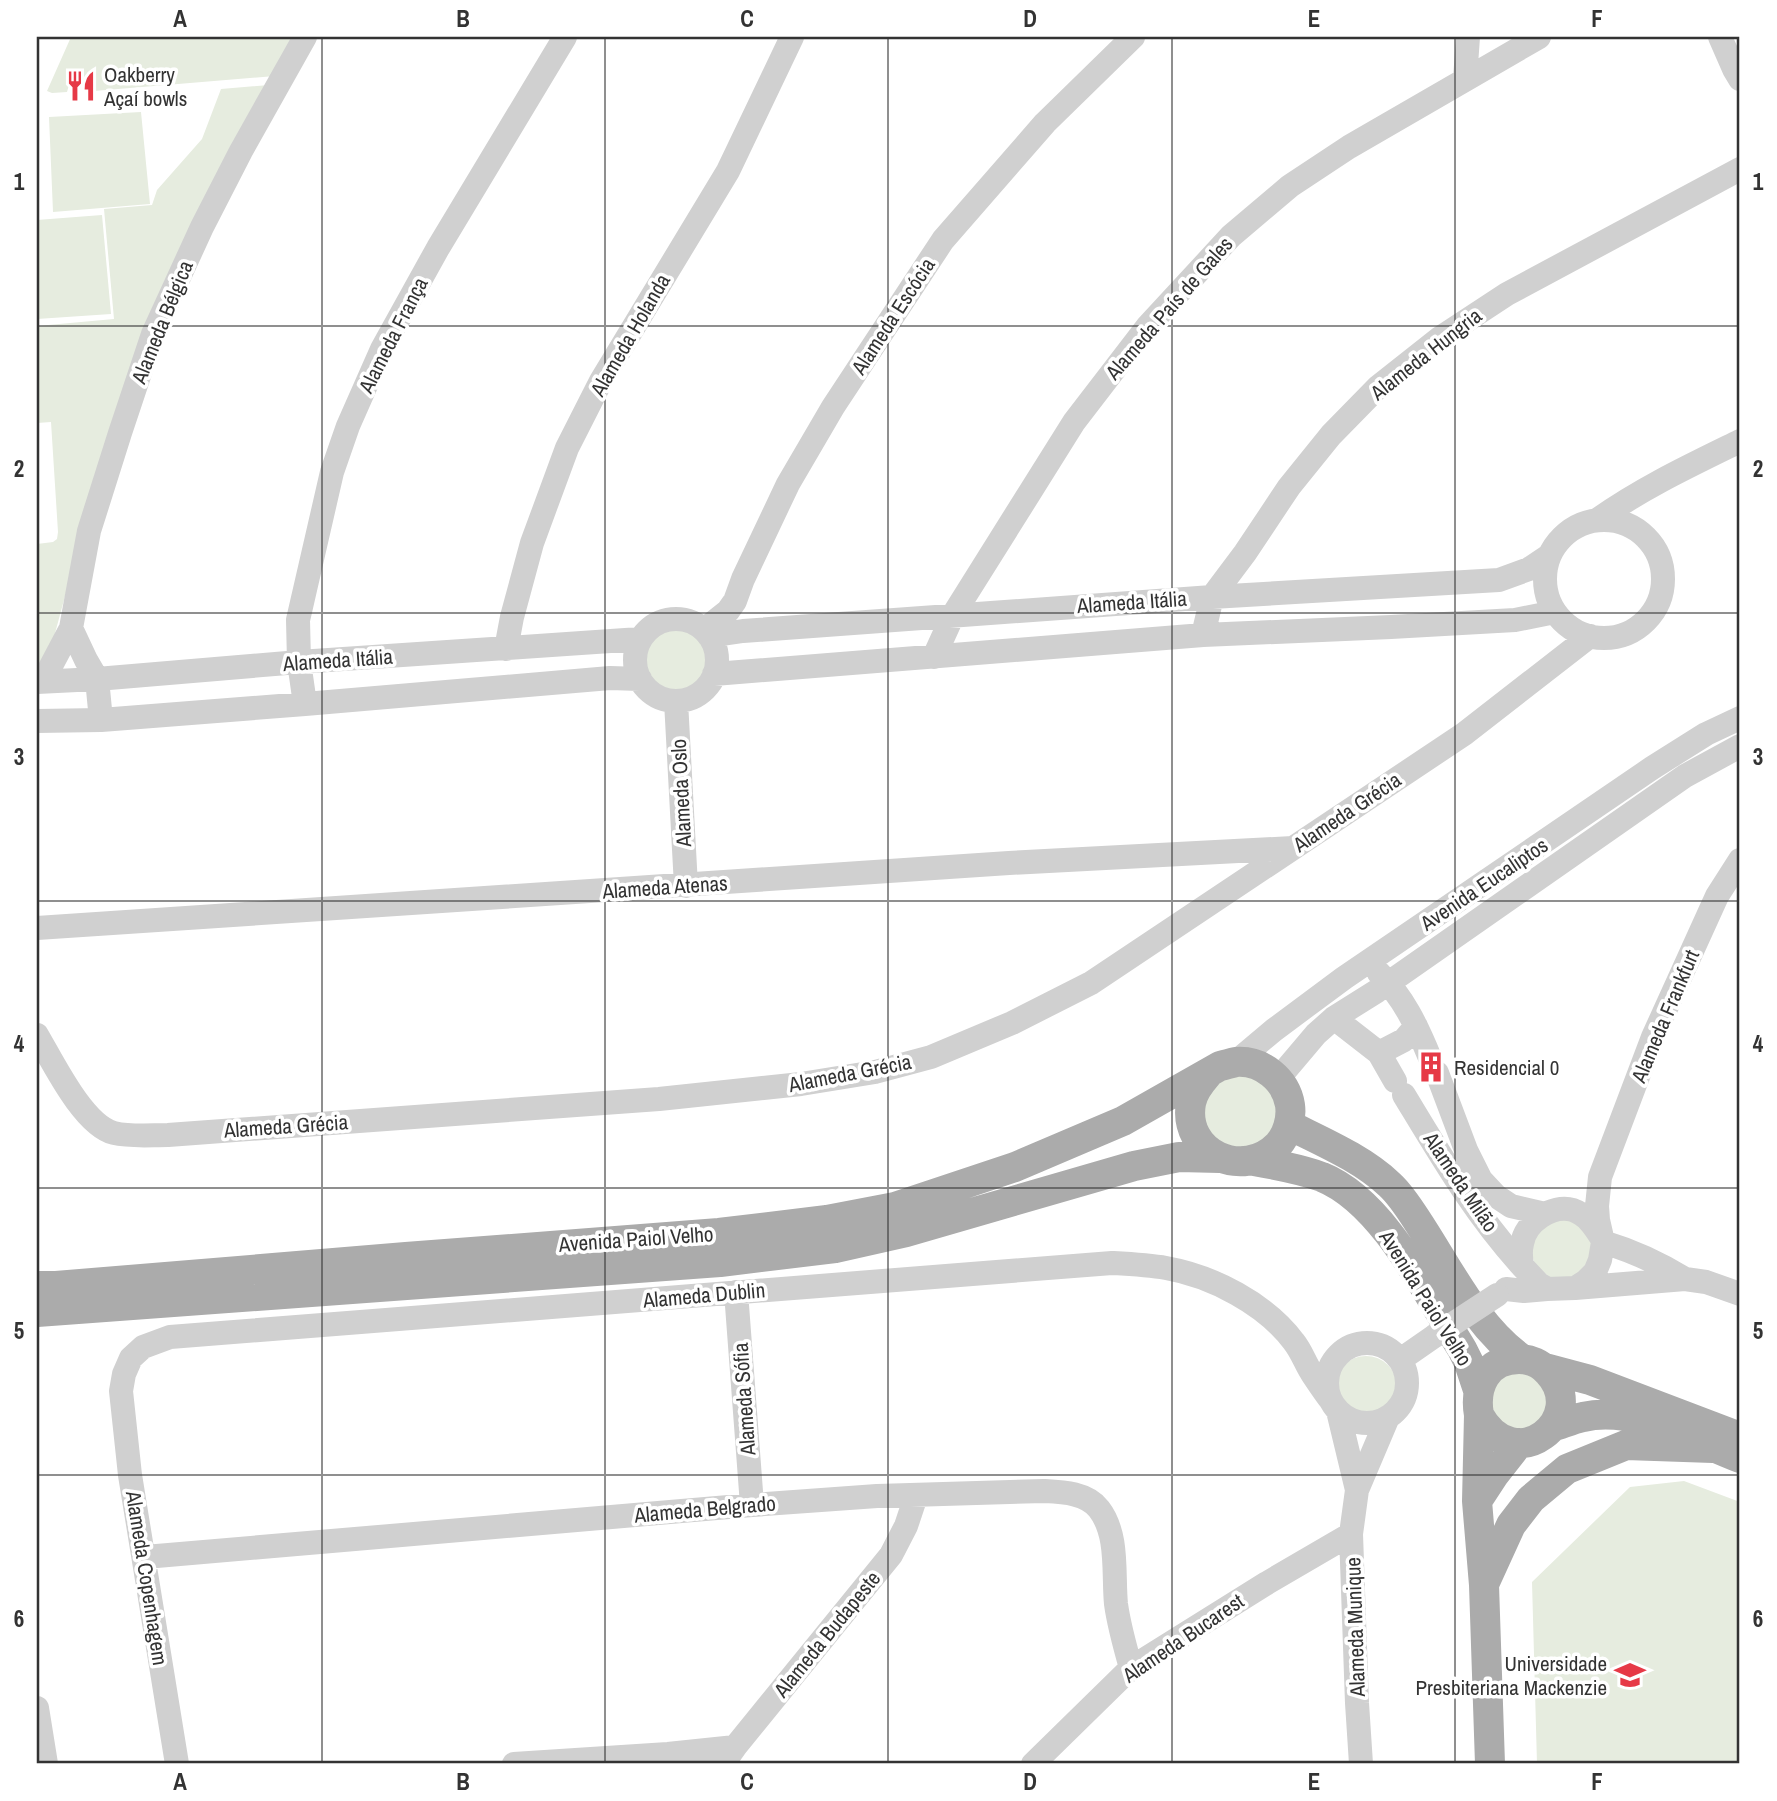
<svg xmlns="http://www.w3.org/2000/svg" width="1777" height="1801" viewBox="0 0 1777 1801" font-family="'Archivo Narrow',sans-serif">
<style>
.green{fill:#e6ecdf}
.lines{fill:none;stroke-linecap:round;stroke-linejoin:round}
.minor{stroke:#d0d0d0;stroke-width:24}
.major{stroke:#ababab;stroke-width:30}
.minor-bridge{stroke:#d0d0d0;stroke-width:24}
.grid{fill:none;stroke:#333;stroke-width:2;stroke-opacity:0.55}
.labels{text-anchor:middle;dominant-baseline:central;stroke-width:7;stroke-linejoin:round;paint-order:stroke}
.poi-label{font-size:21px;fill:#333;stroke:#fff;text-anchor:start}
.street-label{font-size:21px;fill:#333;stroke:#fff}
.neatline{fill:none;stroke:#333;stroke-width:2.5}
.grid-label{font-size:23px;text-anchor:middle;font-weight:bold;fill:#333}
</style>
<rect width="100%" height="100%" fill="#fff"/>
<path class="green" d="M 71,37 L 298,37 L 275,76 L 94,91 L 92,77 L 71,78 L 67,92 L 52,93 L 47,91 Z
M 269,85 L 94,489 L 51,648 L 37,669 L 37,544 L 53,542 L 57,539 L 58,532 L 51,422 L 37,423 L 37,326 L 114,319 L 104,209 L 152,205 L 157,190 L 202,139 L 221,89 Z
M 141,112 L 150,204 L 53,212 L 49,117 Z
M 102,215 L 111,314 L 37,319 L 37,220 Z
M646 660a31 31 0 1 1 62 0a31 31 0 1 1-62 0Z
M 1253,1071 L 1281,1097 L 1275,1134 L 1242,1150 L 1218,1141 L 1209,1131 L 1204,1119 L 1204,1105 L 1215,1082 Z
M 1569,1217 L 1592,1237 L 1588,1267 L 1570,1279 L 1549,1277 L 1534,1263 L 1530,1242 L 1540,1224 Z
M1335 1387a31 31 0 1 1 62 0a31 31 0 1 1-62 0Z
M 1508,1367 L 1550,1383 L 1545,1425 L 1505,1433 L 1485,1394 Z
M 1684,1481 L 1740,1502 L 1740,1764 L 1537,1764 L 1532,1582 L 1630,1487 Z"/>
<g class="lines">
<path class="minor" d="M 1720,37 L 1734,69 L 1740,79
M 1465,79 L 1468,37
M 1597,520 C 1642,488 1691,465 1740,441
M1545 579a59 59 0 1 1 118 0a59 59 0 1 1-118 0Z
M635 660a41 41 0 1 1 82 0a41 41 0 1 1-82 0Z
M 71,628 L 86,660 L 97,679 L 101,720
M 704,630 L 728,611 L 735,601 L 743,579 L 788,484 L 833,407 L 943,240 L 1045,123 L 1133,37
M 1203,635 L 1212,597 L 1245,553 L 1289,487 L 1331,435 L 1378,387 L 1440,338 L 1507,294 L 1740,169
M 709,636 L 743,631 L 1212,597 L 1499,580 L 1529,569 L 1550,555
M 506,649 L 512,617 L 532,543 L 567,448 L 601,381 L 728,171 L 792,37
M 934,657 L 953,615 L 1074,422 L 1147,327 L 1231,236 L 1290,186 L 1349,147 L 1539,37
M 714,674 L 1203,635 L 1391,627 L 1515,620 L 1555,612
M 43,681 L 71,628 L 89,531 L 120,433 L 153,334 L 202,227 L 241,151 L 305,37
M 37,682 L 97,679 L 299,662 L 640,639
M 676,701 L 686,886
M 305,704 L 299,662 L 298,620 L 332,472 L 348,426 L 382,349 L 438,248 L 565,37
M 37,721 L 101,720 L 305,704 L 610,678 L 640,679
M 37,928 L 1009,863 L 1293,848
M 1379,973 C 1403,997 1417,1026 1430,1058
M 1334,1018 L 1379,1053 L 1395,1081
M 37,1035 C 53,1062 83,1125 114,1133 C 131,1137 150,1135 168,1135 L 659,1099 L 801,1084 L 875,1072 L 931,1057 L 1012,1023 L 1091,983 L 1464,734 L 1590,636
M 1379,1053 L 1404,1040 L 1416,1026
M 1236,1062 L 1274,1030 L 1344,978 L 1652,768 L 1706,734 L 1740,718
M 1437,1073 L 1466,1150 L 1481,1180 L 1496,1196 L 1511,1206 L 1545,1214
M 1278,1079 L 1316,1034 L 1334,1018 L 1377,991 L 1685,776 L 1740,746
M 1404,1095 C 1441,1156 1474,1213 1522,1266
M 1601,1237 C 1594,1226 1587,1215 1573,1210 C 1552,1204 1525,1222 1522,1244 C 1520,1251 1521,1259 1522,1266 L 1539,1284 L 1547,1289 L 1575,1288 L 1586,1281 L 1595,1272 L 1600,1260 L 1603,1242 L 1598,1220 L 1597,1206 L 1600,1177 L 1653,1037 L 1717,896 L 1740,860
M 1603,1242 C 1633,1251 1659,1263 1685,1279
M 1575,1288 L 1685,1279 L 1706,1282 L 1740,1294
M 1506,1289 L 1524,1291 L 1547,1289
M 736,1292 L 752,1505
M1327 1383a40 40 0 1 1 80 0a40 40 0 1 1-80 0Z
M 1400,1360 L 1436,1335
M 1338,1411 L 1357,1490
M 145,1557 L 752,1505 L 877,1496 L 1044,1491 C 1063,1492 1087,1493 1099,1509 C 1119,1535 1113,1574 1116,1604 C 1119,1626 1125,1647 1131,1668
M 37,1708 L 46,1764
M 177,1764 L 130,1475 L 121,1391 L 124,1374 L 131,1358 L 143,1347 L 170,1337 L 1112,1263 C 1130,1264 1149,1265 1166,1268 C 1212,1276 1266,1304 1294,1342 C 1302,1352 1306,1365 1313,1375 C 1319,1384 1325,1393 1332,1402
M 514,1764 L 668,1754 L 735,1747
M 723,1764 L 735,1747 L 891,1555 L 906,1526 L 916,1496
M 1033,1764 L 1131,1668 L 1267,1583 L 1351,1534
M 1361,1764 L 1357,1703 L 1351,1534 L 1357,1490 L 1388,1417"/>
<path class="major" d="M 1289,1125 C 1323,1142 1363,1159 1390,1185 C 1403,1197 1412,1213 1422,1228 C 1451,1273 1478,1328 1522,1359
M 1254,1161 C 1277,1165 1300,1169 1322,1177 C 1384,1202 1427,1294 1462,1349 L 1469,1363 L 1478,1390
M 37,1286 L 56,1286 L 406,1257 L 719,1233 L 827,1220 L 895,1207 L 1015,1167 L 1123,1121 L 1220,1066 C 1225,1065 1231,1063 1236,1062 C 1262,1060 1286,1080 1290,1105 C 1292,1119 1287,1135 1278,1145 C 1243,1181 1182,1153 1191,1103 C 1193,1092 1200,1083 1207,1075
M 37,1312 L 720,1262 L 835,1248 L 906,1232 L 1134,1166 L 1179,1157 L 1220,1158
M 1545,1368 L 1590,1380 L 1740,1437
M 1479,1415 C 1515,1480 1591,1418 1548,1372 C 1541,1364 1530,1359 1519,1359 C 1486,1359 1474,1387 1479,1415 L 1477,1501 L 1484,1585 L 1490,1764
M 1552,1427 C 1562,1424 1573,1419 1583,1417 C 1636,1405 1692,1440 1740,1458
M 1477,1501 L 1494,1475 L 1519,1443
M 1485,1582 L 1511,1525 L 1531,1499 L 1567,1469 L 1626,1445 L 1713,1448"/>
<path class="minor-bridge" d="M 1436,1335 L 1497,1295"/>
</g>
<path class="grid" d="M 322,37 L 322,1764M 605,37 L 605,1764M 888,37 L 888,1764M 1172,37 L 1172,1764M 1455,37 L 1455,1764M 37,326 L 1740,326M 37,613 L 1740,613M 37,901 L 1740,901M 37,1188 L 1740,1188M 37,1475 L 1740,1475"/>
<defs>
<g id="restaurant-bare" transform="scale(2.415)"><path d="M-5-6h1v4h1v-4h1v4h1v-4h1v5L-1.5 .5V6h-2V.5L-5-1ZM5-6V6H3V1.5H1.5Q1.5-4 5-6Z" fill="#e63946" stroke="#fff" stroke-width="2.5" paint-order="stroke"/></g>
<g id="building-bare" transform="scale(2.415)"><path d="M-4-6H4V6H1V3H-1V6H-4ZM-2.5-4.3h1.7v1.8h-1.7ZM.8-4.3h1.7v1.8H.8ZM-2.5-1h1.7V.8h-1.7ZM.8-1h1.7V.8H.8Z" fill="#e63946" stroke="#fff" stroke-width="2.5" paint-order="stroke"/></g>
<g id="university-bare" transform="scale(2.415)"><path d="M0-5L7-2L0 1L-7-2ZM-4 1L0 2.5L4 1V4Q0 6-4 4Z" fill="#e63946" stroke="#fff" stroke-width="2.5" paint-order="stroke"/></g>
</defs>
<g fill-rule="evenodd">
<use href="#restaurant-bare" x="81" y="86"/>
<use href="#building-bare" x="1431" y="1067"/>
<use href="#university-bare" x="1630" y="1675"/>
</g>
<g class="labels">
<g class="poi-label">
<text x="104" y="74">Oakberry<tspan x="104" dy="24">Açaí bowls</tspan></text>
<text x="1454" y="1067">Residencial 0</text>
<text x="1607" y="1663" text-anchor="end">Universidade<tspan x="1607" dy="24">Presbiteriana Mackenzie</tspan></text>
</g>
<g class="street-label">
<text transform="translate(1169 308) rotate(-49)">Alameda País de Gales</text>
<text transform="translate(893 316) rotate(-57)">Alameda Escócia</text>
<text transform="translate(162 322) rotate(-68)">Alameda Bélgica</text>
<text transform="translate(393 335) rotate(-63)">Alameda França</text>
<text transform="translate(630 335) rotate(-60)">Alameda Holanda</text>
<text transform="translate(1426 354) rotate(-38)">Alameda Hungria</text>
<text transform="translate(1132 602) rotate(-4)">Alameda Itália</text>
<text transform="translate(338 660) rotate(-4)">Alameda Itália</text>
<text transform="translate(681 793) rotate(-93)">Alameda Oslo</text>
<text transform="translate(1347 812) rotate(-34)">Alameda Grécia</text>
<text transform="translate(1484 884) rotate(-34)">Avenida Eucaliptos</text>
<text transform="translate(665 887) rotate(-4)">Alameda Atenas</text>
<text transform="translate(1665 1016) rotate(-67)">Alameda Frankfurt</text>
<text transform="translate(850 1073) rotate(-11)">Alameda Grécia</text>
<text transform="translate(286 1126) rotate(-4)">Alameda Grécia</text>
<text transform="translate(1461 1182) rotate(56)">Alameda Milão</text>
<text transform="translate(636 1239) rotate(-4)">Avenida Paiol Velho</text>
<text transform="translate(704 1295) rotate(-5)">Alameda Dublin</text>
<text transform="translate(1426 1298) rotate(58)">Avenida Paiol Velho</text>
<text transform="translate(744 1399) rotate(-94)">Alameda Sófia</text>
<text transform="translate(705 1509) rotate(-5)">Alameda Belgrado</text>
<text transform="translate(147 1578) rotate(81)">Alameda Copenhagem</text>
<text transform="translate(1355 1627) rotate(-92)">Alameda Munique</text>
<text transform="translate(827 1634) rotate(-51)">Alameda Budapeste</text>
<text transform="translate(1183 1638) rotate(-34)">Alameda Bucarest</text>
</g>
</g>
<rect width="1777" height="1801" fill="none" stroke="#ffffff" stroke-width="77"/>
<rect x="38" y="38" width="1700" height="1724" class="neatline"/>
<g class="grid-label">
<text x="180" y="27">A</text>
<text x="463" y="27">B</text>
<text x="747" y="27">C</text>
<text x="1030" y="27">D</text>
<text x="1314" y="27">E</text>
<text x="1597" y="27">F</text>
<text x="19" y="190">1</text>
<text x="1758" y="190">1</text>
<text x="19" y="477">2</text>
<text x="1758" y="477">2</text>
<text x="19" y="765">3</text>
<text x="1758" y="765">3</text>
<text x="19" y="1052">4</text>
<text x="1758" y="1052">4</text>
<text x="19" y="1339">5</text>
<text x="1758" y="1339">5</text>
<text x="19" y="1627">6</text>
<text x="1758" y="1627">6</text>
<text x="180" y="1790">A</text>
<text x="463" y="1790">B</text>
<text x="747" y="1790">C</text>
<text x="1030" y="1790">D</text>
<text x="1314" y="1790">E</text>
<text x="1597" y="1790">F</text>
</g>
</svg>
